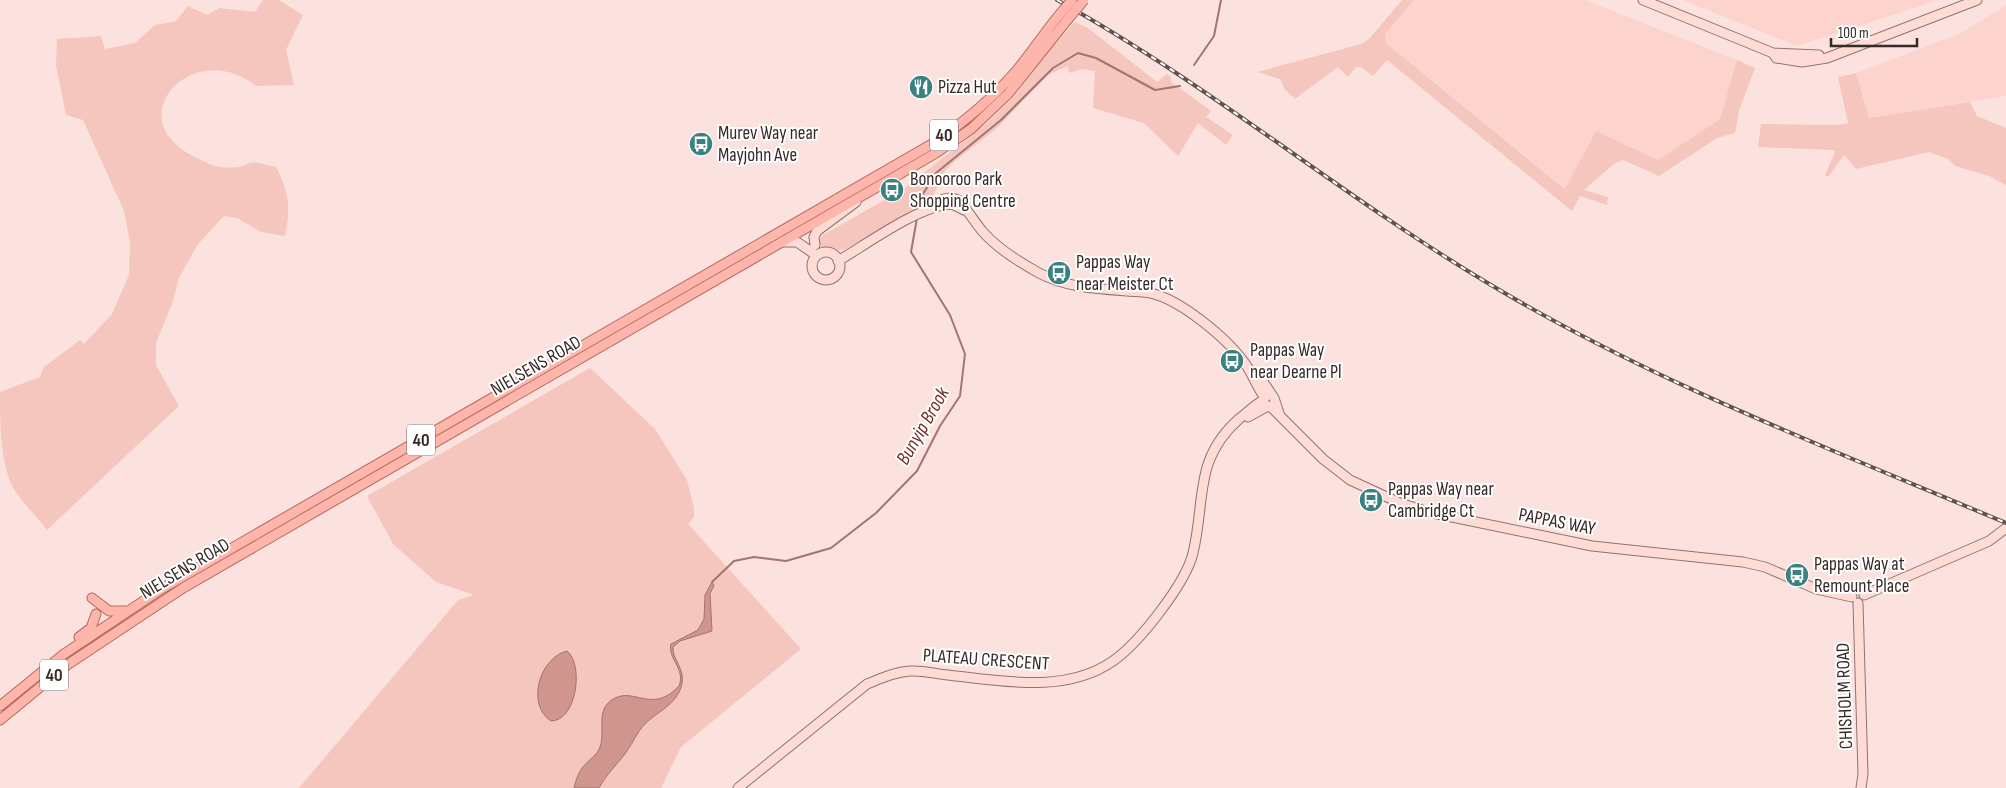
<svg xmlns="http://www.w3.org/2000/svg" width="2006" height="788" viewBox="0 0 2006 788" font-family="'Sofia Sans Condensed',sans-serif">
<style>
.built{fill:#fdd4cd}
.green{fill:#f4c6be}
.water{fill:#d0958c;stroke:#a2756e}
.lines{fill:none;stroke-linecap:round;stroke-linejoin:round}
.stream{stroke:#a2756e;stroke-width:2}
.secondary-casing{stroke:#8f736e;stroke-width:11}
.primary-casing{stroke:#b8665a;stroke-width:11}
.secondary{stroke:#ffdbd6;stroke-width:9}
.primary{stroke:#feb6ac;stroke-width:9}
.rail-casing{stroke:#61524f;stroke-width:4}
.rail{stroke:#fff;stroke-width:2;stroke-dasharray:5.5;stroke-linecap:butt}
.primary-bridge-casing{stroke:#b8665a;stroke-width:11;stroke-linecap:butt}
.primary-bridge{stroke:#feb6ac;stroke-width:9}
.labels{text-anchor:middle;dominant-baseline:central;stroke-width:4;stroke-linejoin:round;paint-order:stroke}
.shield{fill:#fff;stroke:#726a68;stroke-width:1}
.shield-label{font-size:18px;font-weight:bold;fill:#362a27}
.poi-label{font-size:19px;fill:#362a27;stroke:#fff;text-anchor:start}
.street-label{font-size:19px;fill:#362a27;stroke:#fff}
.water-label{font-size:20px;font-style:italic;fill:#752e25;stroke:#fff}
</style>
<rect width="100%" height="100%" fill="#fce2de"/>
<path class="built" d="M 1414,0 L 1585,0 L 1737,60 L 1720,119 L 1658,160 L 1596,131 L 1566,189 L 1387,44 L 1385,34 Z
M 1683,0 L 1939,0 L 1797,46 Z
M 2006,5 L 2006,96 L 1869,118 L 1856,73 L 1961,33 Z"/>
<path class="green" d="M 263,0 L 279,0 L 303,15 L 286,50 L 294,85 L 256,86 C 194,36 116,118 195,157 C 202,160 209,165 216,166 C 223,168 233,168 239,167 C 243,167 246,164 250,163 C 257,161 269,166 276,167 C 289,193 291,207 285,236 L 261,232 L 237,218 L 224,216 L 198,244 L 179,278 L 172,304 L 156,343 L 156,365 L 179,406 L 47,530 C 37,517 25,505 15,491 C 0,466 0,422 0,392 L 40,377 L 44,367 L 80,340 L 84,344 L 112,314 L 129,275 L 130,242 L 124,211 L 83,120 L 66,115 L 56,65 L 57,39 L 101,36 L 105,49 L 135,43 L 155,25 L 176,21 L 188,6 L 207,15 L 220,8 L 255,12 Z
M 1402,0 L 1414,0 L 1385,34 L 1387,44 L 1565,189 L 1596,131 L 1658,160 L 1720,119 L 1737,60 L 1755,68 L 1739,111 L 1735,133 L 1717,138 L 1659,176 L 1623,160 L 1615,163 L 1584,190 L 1608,197 L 1607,205 L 1580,196 L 1572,211 L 1387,60 L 1373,76 L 1361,67 L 1356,67 L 1348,77 L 1338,67 L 1295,99 L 1285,90 L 1280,79 L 1257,72 L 1361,44 L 1369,39 Z
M 1075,22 L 1088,28 L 1157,82 L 1167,74 L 1171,77 L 1171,82 L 1211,111 L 1206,117 L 1233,135 L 1226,145 L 1198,123 L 1178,156 L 1144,123 L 1093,108 L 1095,71 L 1082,69 L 1069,73 L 1068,66 L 1048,75 L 996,129 L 955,161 L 945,171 L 931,200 L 846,249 L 839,250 L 821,246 L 819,241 L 823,235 L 902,190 L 988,122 L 1013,98 L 1042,59 Z
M 1856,73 L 1869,118 L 1970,102 L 1977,116 L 2006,128 L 2006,185 L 1989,176 L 1955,166 L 1948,159 L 1929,152 L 1856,169 L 1844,155 L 1828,177 L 1825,175 L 1835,152 L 1833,150 L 1758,147 L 1761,124 L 1837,125 L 1848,123 L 1838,77 Z
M 590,368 L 655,429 L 687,480 L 694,508 L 694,517 L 688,524 L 801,649 L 681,747 L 661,788 L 299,788 L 458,600 L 474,595 L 436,582 L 393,544 L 367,496 Z"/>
<path class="water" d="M 712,582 L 714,586 L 710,593 L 712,631 L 680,641 L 673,647 C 672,659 685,669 682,683 C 678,705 657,711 644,725 C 637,732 633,743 627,751 C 618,764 607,773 599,788 L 574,788 C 576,780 578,773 583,767 C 588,760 597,756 600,747 C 606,730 594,709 615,698 C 635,688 653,714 679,686 C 686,669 667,658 671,644 L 698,630 L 704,619 L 705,595 Z
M 567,651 C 584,664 577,721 551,721 C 526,705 539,658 567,651 Z"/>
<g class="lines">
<path class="stream" d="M 1194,65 L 1214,36 L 1221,0
M 918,211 L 921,197 L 936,173 L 1001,120 L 1053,68 L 1078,53 L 1096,58 L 1155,90 L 1180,86
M 712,582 L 734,561 L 754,557 L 786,561 L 831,548 L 876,513 L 917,471 L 940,426 L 960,396 L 965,354 L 950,315 L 911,252 L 917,218"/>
<g class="secondary-casing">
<path id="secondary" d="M 1643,0 L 1773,53 L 1776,58 L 1802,62 L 1827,58 L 1977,0
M 1773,53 L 1819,55
M 929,209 C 938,202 946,194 958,200 C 964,205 976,224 983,232 C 998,249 1019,262 1039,273 C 1071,290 1107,289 1143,292 C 1176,294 1231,341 1248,368 C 1254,378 1258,389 1265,398
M 782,242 L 797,242 L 813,253
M 815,245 L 814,237 L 817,231 L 856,202
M812 266a14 14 0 1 1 28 0a14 14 0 1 1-28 0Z
M 838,261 C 867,244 920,205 952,204 L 964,210
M 1260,377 L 1274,398 L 1279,413
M 1270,406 L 1323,459 L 1350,480 L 1400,503 L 1428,512 L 1592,546 L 1743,562 L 1765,567 L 1816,589 L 1852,597
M 1248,417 L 1268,406
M 1864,595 L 1989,541 L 2006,528
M 1858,603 L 1863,774 L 1861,788
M 738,788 L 867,684 C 882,678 895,672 910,671 C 923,670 936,674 948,675 C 1002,681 1066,694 1113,661 C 1139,643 1186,583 1193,553 C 1206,499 1193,459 1240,418 C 1248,412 1255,404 1264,400"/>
</g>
<g class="primary-casing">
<path id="primary" d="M 92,598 L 109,611 L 125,611
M 79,637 L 91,628 L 96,614
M 0,706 L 64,654 L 163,588 L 932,144 C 963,123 992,99 1017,70 C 1032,52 1045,32 1060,14
M 0,720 L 67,665 L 183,588 L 936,153 L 971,129 L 1008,94 L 1068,19"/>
</g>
<use href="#secondary" class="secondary"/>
<use href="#primary" class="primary"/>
<g class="rail-casing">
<path id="rail" d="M 1057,0 C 1207,83 1339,194 1486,282 C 1650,381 1831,449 2006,523"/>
</g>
<use href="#rail" class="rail"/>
<g class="primary-bridge-casing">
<path id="primary-bridge" d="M 1060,14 L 1072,0
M 1068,19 L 1084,0"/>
</g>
<use href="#primary-bridge" class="primary-bridge"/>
</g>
<defs>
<g id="restaurant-disc" transform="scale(1.25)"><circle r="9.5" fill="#398281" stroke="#fff"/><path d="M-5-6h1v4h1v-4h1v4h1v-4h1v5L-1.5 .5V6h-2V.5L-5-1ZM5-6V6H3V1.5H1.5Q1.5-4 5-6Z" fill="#fff"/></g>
<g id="bus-disc" transform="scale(1.25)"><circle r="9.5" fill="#398281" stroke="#fff"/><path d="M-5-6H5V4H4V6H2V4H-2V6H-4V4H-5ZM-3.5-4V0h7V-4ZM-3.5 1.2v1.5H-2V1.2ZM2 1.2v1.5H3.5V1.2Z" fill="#fff"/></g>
</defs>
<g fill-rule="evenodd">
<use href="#restaurant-disc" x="921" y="87"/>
<use href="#bus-disc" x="701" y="144"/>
<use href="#bus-disc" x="892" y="190"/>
<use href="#bus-disc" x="1059" y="273"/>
<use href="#bus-disc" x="1232" y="361"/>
<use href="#bus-disc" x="1371" y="500"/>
<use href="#bus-disc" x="1797" y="575"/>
</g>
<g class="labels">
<g class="shield">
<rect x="930" y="119.5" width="28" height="31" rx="4"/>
<rect x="407" y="424.5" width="28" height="31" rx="4"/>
<rect x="40" y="659.5" width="28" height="31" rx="4"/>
</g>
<g class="shield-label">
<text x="944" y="135">40</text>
<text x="421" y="440">40</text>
<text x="54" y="675">40</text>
</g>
<g class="poi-label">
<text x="938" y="87">Pizza Hut</text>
<text x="718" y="133">Murev Way near<tspan x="718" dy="22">Mayjohn Ave</tspan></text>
<text x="910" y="179">Bonooroo Park<tspan x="910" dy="22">Shopping Centre</tspan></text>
<text x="1076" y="262">Pappas Way<tspan x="1076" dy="22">near Meister Ct</tspan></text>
<text x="1250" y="350">Pappas Way<tspan x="1250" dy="22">near Dearne Pl</tspan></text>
<text x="1388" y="489">Pappas Way near<tspan x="1388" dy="22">Cambridge Ct</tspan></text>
<text x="1814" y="564">Pappas Way at<tspan x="1814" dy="22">Remount Place</tspan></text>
</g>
<g class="street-label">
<text transform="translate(536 366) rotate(-30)">NIELSENS ROAD</text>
<text transform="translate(1557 522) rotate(11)">PAPPAS WAY</text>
<text transform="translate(185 569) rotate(-31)">NIELSENS ROAD</text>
<text transform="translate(986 660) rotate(4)">PLATEAU CRESCENT</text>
<text transform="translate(1845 696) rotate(-92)">CHISHOLM ROAD</text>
</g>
<g class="water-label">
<text transform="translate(923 426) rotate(-60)">Bunyip Brook</text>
</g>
</g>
<path d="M1831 38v8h86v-8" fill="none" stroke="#362a27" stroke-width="2.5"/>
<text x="1838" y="38" font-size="15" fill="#362a27" stroke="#ffffff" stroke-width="4" paint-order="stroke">100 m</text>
</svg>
